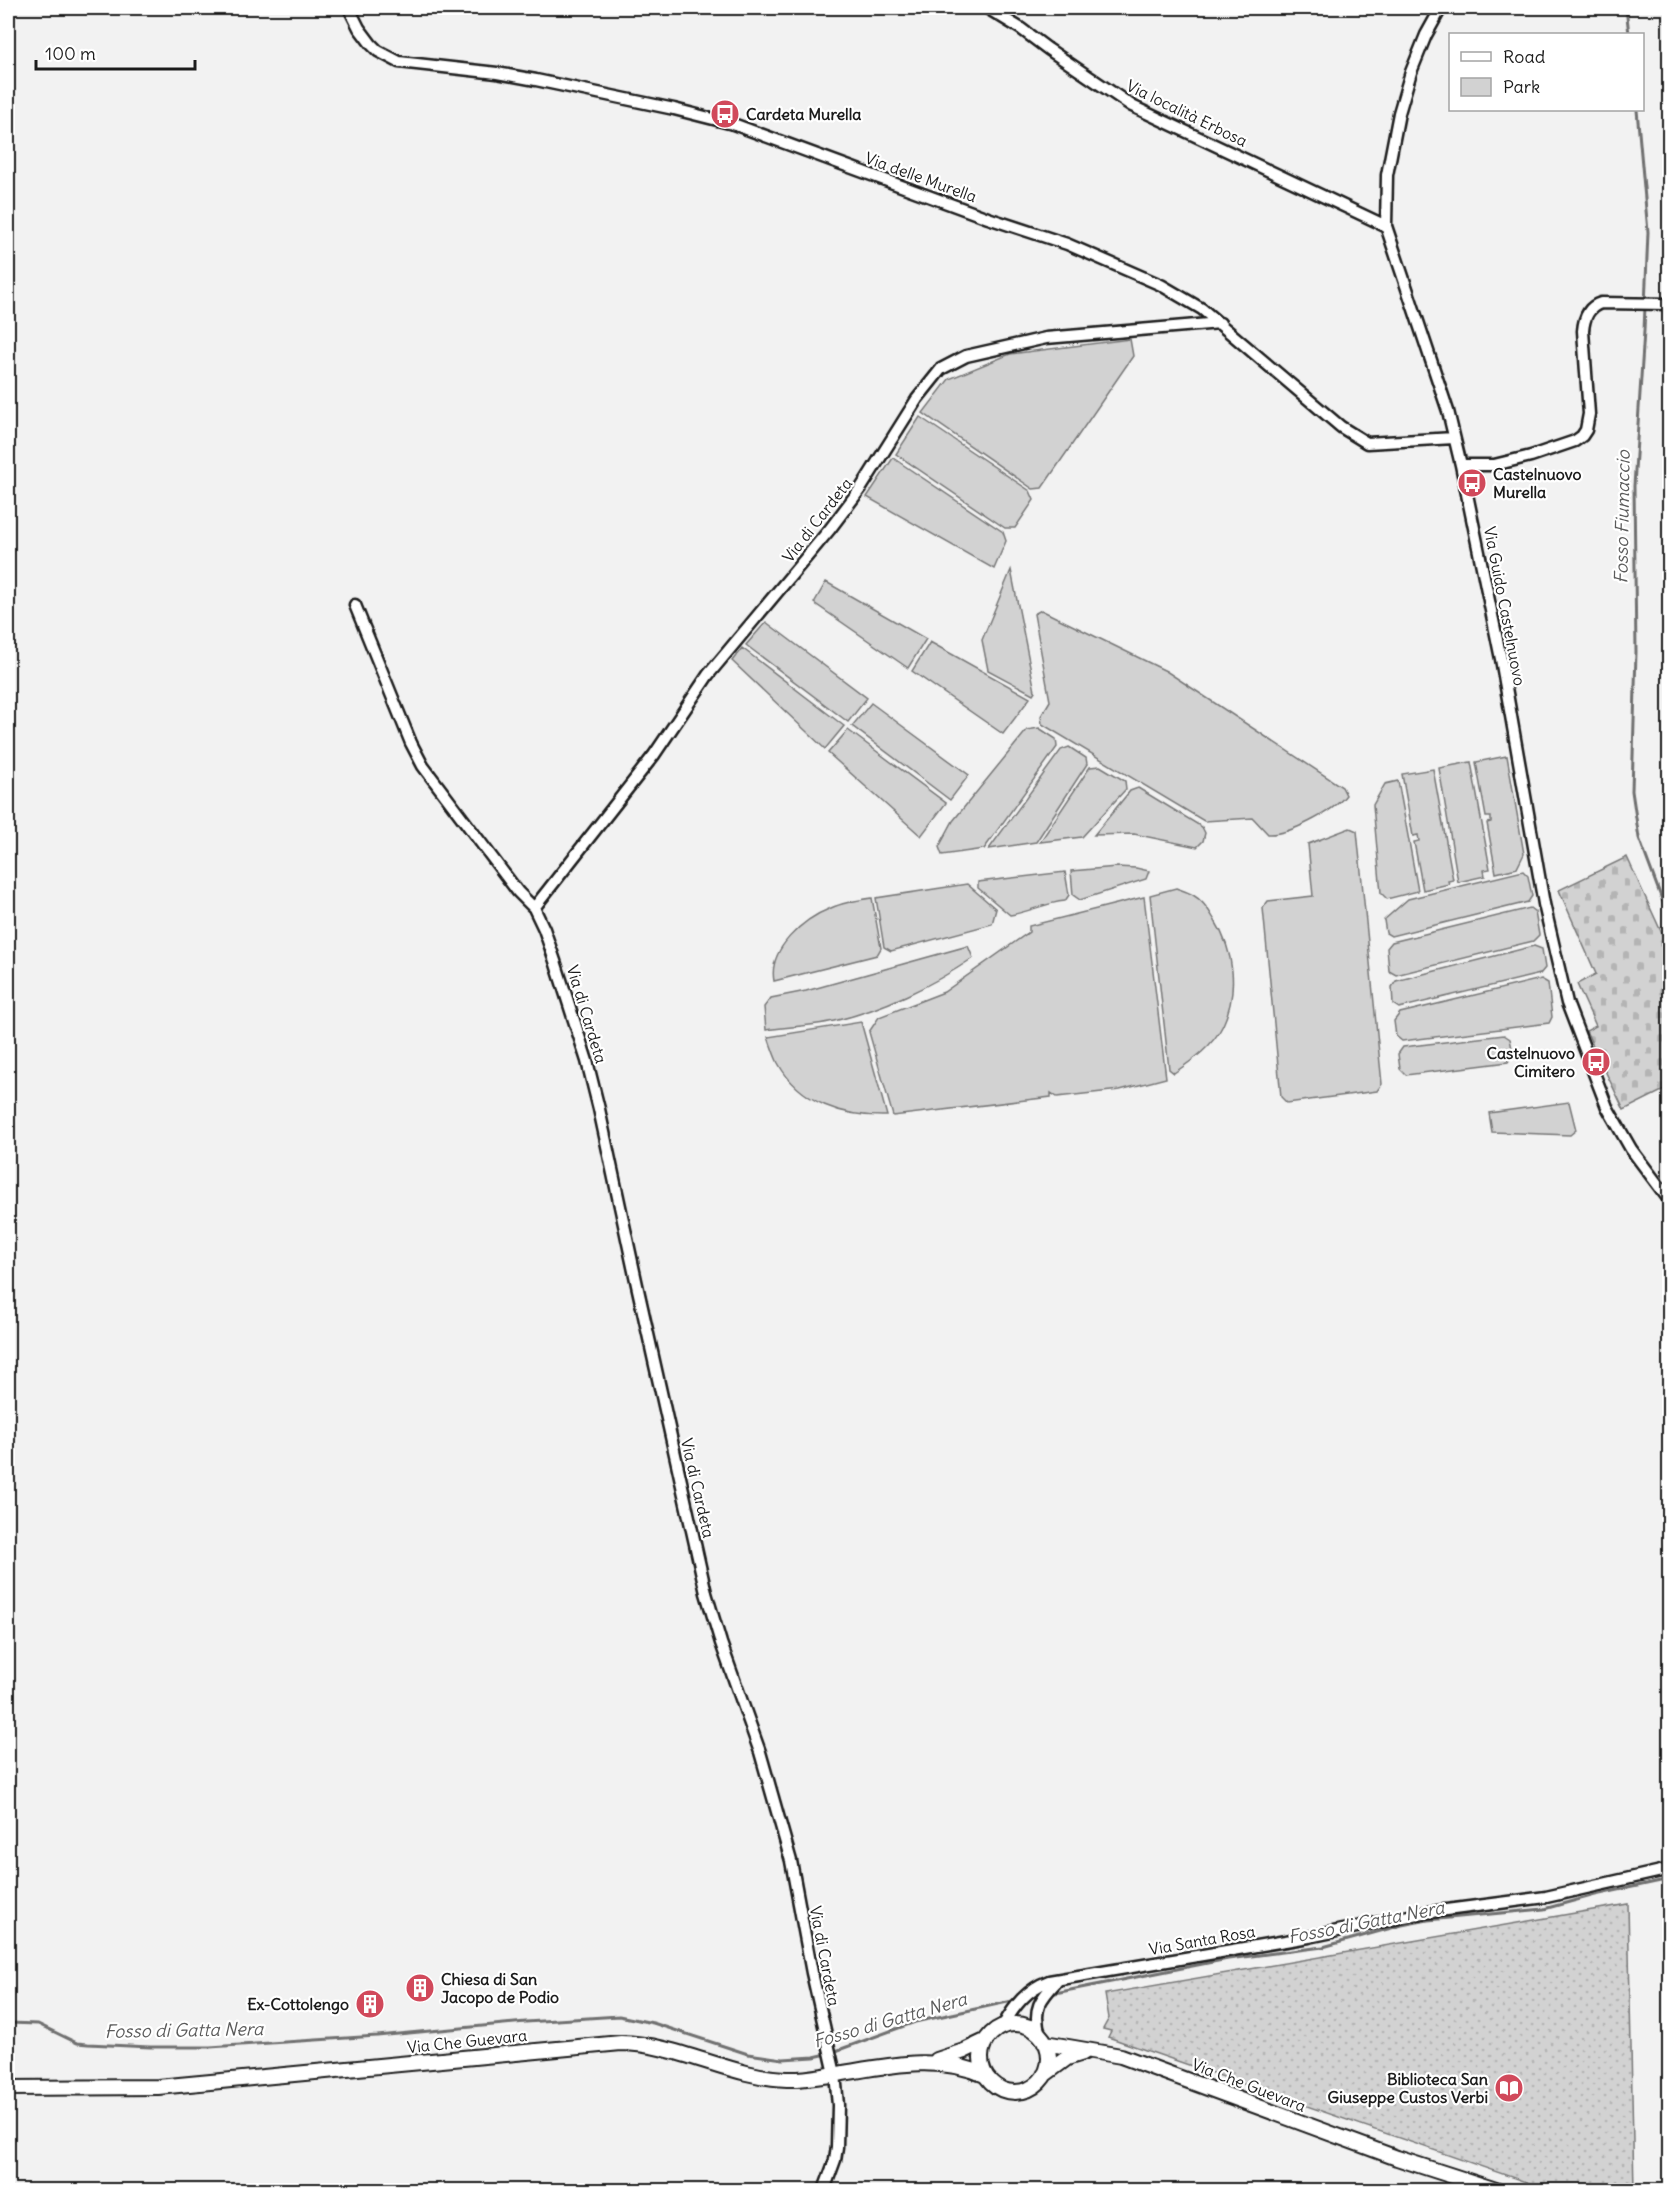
<svg xmlns="http://www.w3.org/2000/svg" width="1677" height="2198" viewBox="0 0 1677 2198" font-family="Delius,sans-serif">
<style>
.green{fill:url(#green-dots);stroke:#777;stroke-width:1.5}
.cemetery{fill:url(#cemetery-stones);stroke:#777;stroke-width:1.5}
.pitch{fill:#d2d2d2;stroke:#777;stroke-width:1.5}
.lines{fill:none;stroke-linecap:round;stroke-linejoin:round}
.stream{stroke:#707070;stroke-width:3}
.minor-casing{stroke:#1c1c1c;stroke-width:15}
.major-casing{stroke:#1c1c1c;stroke-width:18}
.minor{stroke:#fff;stroke-width:10}
.major{stroke:#fff;stroke-width:14}
.labels{text-anchor:middle;dominant-baseline:central;stroke-width:4.5;stroke-linejoin:round;paint-order:stroke}
.street-label{font-size:16px;fill:#1c1c1c;stroke:#fff}
.poi-label{font-size:16px;font-weight:bold;fill:#1c1c1c;stroke:#fff;text-anchor:start}
.water-label{font-size:18px;font-style:italic;fill:#5b5b5b;stroke:#fff}
</style>
<defs>
<pattern id="green-dots" width="8" height="8" patternUnits="userSpaceOnUse" patternTransform="scale(1.5)"><rect width="8" height="8" fill="#d2d2d2"/><path d="M2 2h.1M6 6h.1" fill="none" stroke="#b4b4b4" stroke-width="1.8" stroke-linecap="round"/></pattern>
<pattern id="cemetery-stones" width="16" height="16" patternUnits="userSpaceOnUse" patternTransform="scale(1.5)"><rect width="16" height="16" fill="#d2d2d2"/><path d="M2 7V4a2 2 0 0 1 4 0v3zM10 15v-3a2 2 0 0 1 4 0v3z" fill="#b4b4b4"/></pattern>
</defs>
<rect width="100%" height="100%" fill="#f2f2f2"/>
<filter id="ink" filterUnits="userSpaceOnUse"><feTurbulence type="fractalNoise" baseFrequency=".0167" numOctaves="2"/><feDisplacementMap in="SourceGraphic" scale="12" xChannelSelector="R" yChannelSelector="G"/><feConvolveMatrix kernelMatrix="1 2 1 2 8 2 1 2 1" color-interpolation-filters="sRGB"/></filter>
<g filter="url(#ink)">
<path class="green" d="M 1628,1904 L 1634,2190 L 1549,2190 L 1108,2037 L 1111,2031 L 1103,2029 L 1109,2018 L 1105,1994 Z"/>
<path class="cemetery" d="M 1627,857 L 1669,949 L 1670,1087 L 1624,1110 L 1586,1031 L 1596,1026 L 1577,984 L 1596,974 L 1559,890 Z"/>
<path class="pitch" d="M 1130,339 L 1133,356 L 1042,488 L 1033,489 L 923,413 L 949,379 L 1010,354 Z
M 920,417 L 1030,491 L 1034,500 L 1015,528 L 1005,528 L 896,454 Z
M 893,458 L 1003,532 L 1006,541 L 994,569 L 867,497 Z
M 1011,570 L 1035,691 L 1033,694 L 988,670 L 982,640 Z
M 826,582 L 926,639 L 908,668 L 814,603 Z
M 1041,610 L 1166,671 L 1342,787 L 1346,795 C 1333,812 1289,835 1268,834 L 1253,818 L 1204,821 L 1042,724 L 1041,716 L 1050,701 L 1034,614 Z
M 766,622 L 867,698 L 848,722 L 746,645 Z
M 930,642 L 1030,698 L 1003,734 L 912,671 Z
M 742,648 L 844,726 L 825,749 L 732,661 Z
M 871,703 L 969,775 L 950,800 L 852,726 Z
M 1039,728 L 1056,739 L 1057,747 L 984,849 L 942,855 L 939,847 L 953,821 L 1027,730 Z
M 848,730 L 946,803 L 921,836 L 828,753 Z
M 1069,747 L 1086,758 L 1087,764 L 1036,842 L 989,849 L 1061,750 Z
M 1507,756 L 1524,854 L 1517,868 L 1496,873 L 1487,823 L 1491,822 L 1491,817 L 1486,817 L 1476,762 Z
M 1471,762 L 1490,869 L 1484,870 L 1485,876 L 1458,882 L 1439,768 Z
M 1100,766 L 1125,781 L 1126,789 L 1082,837 L 1040,842 L 1090,767 Z
M 1433,769 L 1453,880 L 1448,881 L 1449,884 L 1423,890 L 1414,842 L 1419,841 L 1418,835 L 1413,836 L 1402,774 Z
M 1398,781 L 1418,891 L 1387,899 L 1381,893 L 1373,805 L 1385,784 Z
M 1138,788 L 1202,827 L 1205,833 L 1203,841 L 1197,847 L 1134,834 L 1094,835 L 1130,791 Z
M 1350,828 L 1357,831 L 1382,1084 L 1377,1091 L 1287,1103 L 1281,1097 L 1263,908 L 1268,901 L 1313,896 L 1308,844 Z
M 1117,867 L 1136,868 L 1149,871 L 1146,879 L 1080,900 L 1073,895 L 1071,871 Z
M 1523,871 L 1528,876 L 1532,896 L 1528,902 L 1391,936 L 1386,933 L 1384,920 L 1408,899 Z
M 1065,872 L 1069,895 L 1065,901 C 1045,903 1029,912 1010,915 L 978,888 L 978,882 Z
M 967,884 L 996,909 L 992,924 L 891,951 L 884,947 L 876,898 Z
M 1176,888 C 1181,890 1188,892 1193,895 C 1202,900 1209,910 1214,919 C 1234,951 1239,990 1223,1025 C 1213,1046 1193,1060 1174,1073 L 1169,1069 L 1150,895 Z
M 1144,897 L 1166,1078 L 1120,1090 L 1057,1097 L 1051,1093 L 1051,1097 L 893,1116 L 869,1032 L 879,1017 L 944,992 L 1029,932 L 1029,926 Z
M 872,898 L 881,948 L 877,955 L 774,981 C 768,949 803,919 831,908 C 844,902 858,900 872,898 Z
M 1530,908 L 1535,912 L 1539,935 L 1533,941 L 1396,975 L 1389,971 L 1387,948 L 1392,942 Z
M 968,946 L 973,958 C 933,985 882,1010 834,1021 C 812,1026 788,1027 766,1030 L 764,1007 L 771,998 L 806,991 Z
M 1534,946 L 1542,949 L 1545,968 L 1540,974 L 1399,1008 L 1393,1004 L 1392,987 L 1396,981 Z
M 1541,979 L 1548,983 L 1552,1017 L 1549,1023 L 1402,1041 L 1396,1036 L 1394,1021 L 1400,1013 Z
M 861,1022 L 887,1116 C 845,1117 800,1104 778,1063 C 774,1055 771,1045 768,1037 Z
M 1504,1035 L 1510,1039 L 1513,1053 L 1508,1062 L 1406,1075 L 1400,1069 L 1398,1054 L 1403,1047 Z
M 1569,1102 L 1576,1130 L 1570,1135 L 1492,1132 L 1489,1113 Z"/>
<g class="lines">
<path class="stream" d="M 1626,8 L 1629,34
M 1637,110 L 1648,232 L 1644,331 L 1634,486 L 1636,652 L 1632,791 L 1639,838 L 1670,921
M 1050,1994 L 1228,1959 L 1323,1947 L 1402,1925 L 1428,1920 L 1544,1909 L 1595,1895 L 1670,1879
M 8,2023 L 38,2024 L 77,2043 L 88,2044 L 150,2047 L 210,2047 L 377,2036 L 526,2022 L 619,2016 L 653,2023 L 748,2054 L 783,2059 L 814,2057 L 827,2054
M 833,2052 L 915,2022 L 1017,2000"/>
<g class="minor-casing">
<path id="minor" d="M 349,8 L 359,28 L 371,44 L 378,51 L 399,62 L 497,73 L 536,80 L 674,109 L 733,124 L 988,218 L 1067,244 L 1161,285 L 1202,309 L 1341,427 L 1367,443 L 1454,438
M 987,8 L 1020,28 L 1048,49 L 1132,106 L 1386,226
M 1441,8 L 1426,35 L 1411,72 L 1399,113 L 1387,175 L 1386,226 L 1448,411 L 1461,465 L 1501,659 L 1544,904 L 1567,1003 L 1607,1107 L 1631,1149 L 1670,1201
M 1461,465 L 1494,465 L 1531,456 L 1575,441 L 1582,436 L 1586,430 L 1589,414 L 1583,331 C 1584,318 1588,307 1601,303 L 1670,304
M 355,605 L 411,743 L 423,766 L 518,892 L 534,908
M 1003,2026 C 1014,2006 1027,1989 1049,1981 L 1309,1937 L 1423,1913 L 1546,1897 L 1670,1869
M 1040,2035 C 1032,2009 1040,1999 1058,1980
M 824,2190 L 835,2160 L 837,2147 L 838,2105 L 835,2074 L 812,1973 L 791,1861 L 760,1752 L 721,1643 L 706,1593 L 637,1285 L 599,1109 L 587,1061 L 555,961 L 544,929 L 534,908 L 654,755 L 708,675 L 830,529 L 861,488 L 917,399 L 941,369 L 966,356 L 1046,338 L 1220,323"/>
</g>
<g class="major-casing">
<path id="major" d="M981 2058a34 34 0 1 1 68 0a34 34 0 1 1-68 0Z
M 1045,2043 L 1121,2056 L 1397,2158 L 1496,2190
M 937,2060 L 964,2051 L 985,2041
M 1044,2075 L 1067,2058 L 1083,2053
M 8,2088 L 158,2087 L 621,2043 C 679,2044 730,2077 787,2079 C 804,2080 820,2076 837,2074 C 887,2066 937,2054 985,2075"/>
</g>
<use href="#minor" class="minor"/>
<use href="#major" class="major"/>
</g>
</g>
<defs>
<g id="bus-disc" transform="scale(1.5)"><circle r="9.5" fill="#d1495b" stroke="#fff"/><path d="M-5-6H5V4H4V6H2V4H-2V6H-4V4H-5ZM-3.5-4V0h7V-4ZM-3.5 1.2v1.5H-2V1.2ZM2 1.2v1.5H3.5V1.2Z" fill="#fff"/></g>
<g id="building-disc" transform="scale(1.5)"><circle r="9.5" fill="#d1495b" stroke="#fff"/><path d="M-4-6H4V6H1V3H-1V6H-4ZM-2.5-4.3h1.7v1.8h-1.7ZM.8-4.3h1.7v1.8H.8ZM-2.5-1h1.7V.8h-1.7ZM.8-1h1.7V.8H.8Z" fill="#fff"/></g>
<g id="library-disc" transform="scale(1.5)"><circle r="9.5" fill="#d1495b" stroke="#fff"/><path d="M-6-4Q-3-5.5-.7-3.5V5Q-3 3-6 4ZM6-4Q3-5.5 .7-3.5V5Q3 3 6 4Z" fill="#fff"/></g>
</defs>
<g fill-rule="evenodd">
<use href="#bus-disc" x="725" y="114"/>
<use href="#bus-disc" x="1472" y="483"/>
<use href="#bus-disc" x="1596" y="1062"/>
<use href="#building-disc" x="420" y="1988"/>
<use href="#building-disc" x="370" y="2004"/>
<use href="#library-disc" x="1509" y="2088"/>
</g>
<g class="labels">
<g class="street-label">
<text transform="translate(1187 113) rotate(26)">Via località Erbosa</text>
<text transform="translate(921 177) rotate(20)">Via delle Murella</text>
<text transform="translate(817 520) rotate(-52)">Via di Cardeta</text>
<text transform="translate(1505 606) rotate(79)">Via Guido Castelnuovo</text>
<text transform="translate(587 1014) rotate(73)">Via di Cardeta</text>
<text transform="translate(698 1488) rotate(77)">Via di Cardeta</text>
<text transform="translate(1202 1940) rotate(-10)">Via Santa Rosa</text>
<text transform="translate(825 1956) rotate(79)">Via di Cardeta</text>
<text transform="translate(467 2041) rotate(-6)">Via Che Guevara</text>
<text transform="translate(1249 2085) rotate(21)">Via Che Guevara</text>
</g>
<g class="poi-label">
<text x="746" y="114">Cardeta Murella</text>
<text x="1493" y="474">Castelnuovo<tspan x="1493" dy="18">Murella</tspan></text>
<text x="1575" y="1053" text-anchor="end">Castelnuovo<tspan x="1575" dy="18">Cimitero</tspan></text>
<text x="441" y="1979">Chiesa di San<tspan x="441" dy="18">Jacopo de Podio</tspan></text>
<text x="349" y="2004" text-anchor="end">Ex-Cottolengo</text>
<text x="1488" y="2079" text-anchor="end">Biblioteca San<tspan x="1488" dy="18">Giuseppe Custos Verbi</tspan></text>
</g>
<g class="water-label">
<text transform="translate(1622 517) rotate(-89)">Fosso Fiumaccio</text>
<text transform="translate(1366 1922) rotate(-11)">Fosso di Gatta Nera</text>
<text transform="translate(890 2020) rotate(-16)">Fosso di Gatta Nera</text>
<text transform="translate(184 2030) rotate(-1)">Fosso di Gatta Nera</text>
</g>
</g>
<rect width="1677" height="2198" fill="none" stroke="#fff" stroke-width="30"/>
<rect x="15" y="15" width="1647" height="2168" fill="none" stroke="#1c1c1c" stroke-width="2" filter="url(#ink)"/>
<rect x="1449" y="33" width="195" height="78" fill="#ffffff" stroke="#a4a4a4" stroke-width="1.5"/>
<rect x="1461" y="52" width="30" height="9" fill="#ffffff" stroke="#a4a4a4" stroke-width="1.5"/>
<text x="1503" y="63" font-size="18" fill="#1c1c1c">Road</text>
<rect x="1461" y="78" width="30" height="18" fill="#d2d2d2" stroke="#a4a4a4" stroke-width="1.5"/>
<text x="1503" y="93" font-size="18" fill="#1c1c1c">Park</text>
<path d="M36 60v9h159v-9" fill="none" stroke="#1c1c1c" stroke-width="3"/>
<text x="45" y="60" font-size="18" fill="#1c1c1c" stroke="#ffffff" stroke-width="4.5" paint-order="stroke">100 m</text>
</svg>
